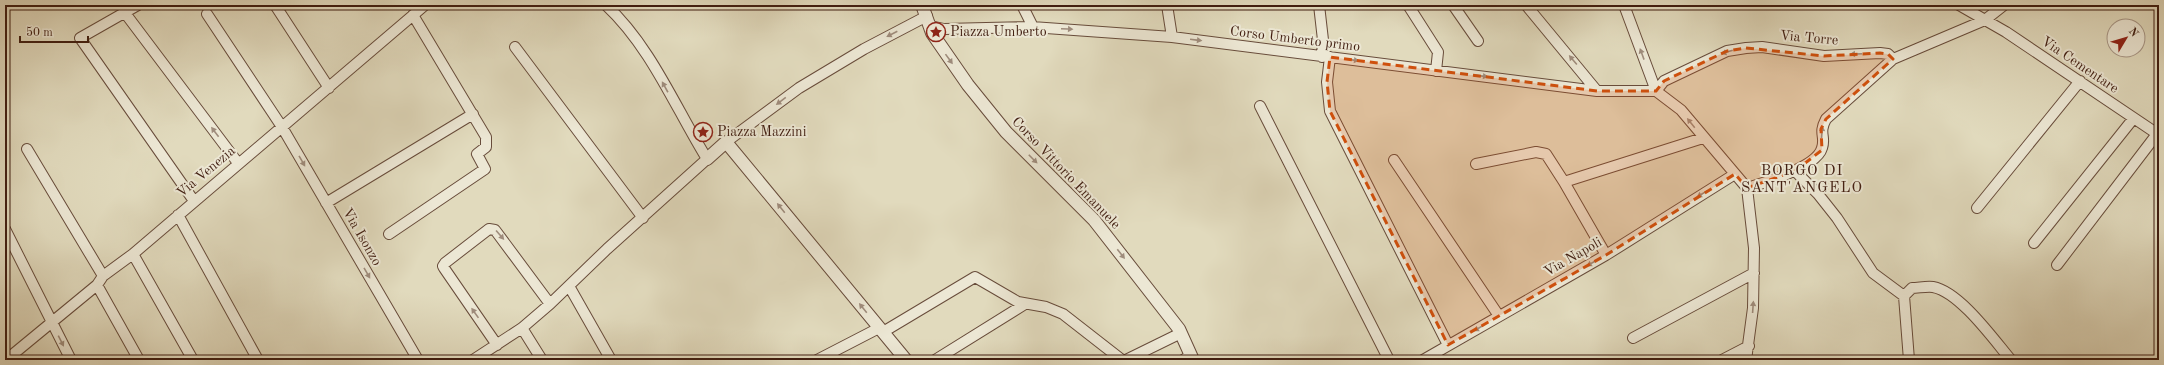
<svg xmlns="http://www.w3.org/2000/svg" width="2164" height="365" viewBox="0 0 2164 365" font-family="'Old Standard TT',serif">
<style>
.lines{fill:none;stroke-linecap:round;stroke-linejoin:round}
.minor-casing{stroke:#684c3b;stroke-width:12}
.tertiary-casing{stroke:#684c3b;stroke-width:14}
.minor{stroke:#ece7d4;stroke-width:10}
.tertiary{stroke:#ece7d4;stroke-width:12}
.oneway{fill:#9f8c7c}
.marked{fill:#cf500d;fill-opacity:0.2;stroke:#cf500d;stroke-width:3;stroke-dasharray:8 5;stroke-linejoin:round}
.labels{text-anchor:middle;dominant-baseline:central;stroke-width:4;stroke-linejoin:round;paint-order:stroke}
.poi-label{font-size:14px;fill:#401d10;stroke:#ece7d4;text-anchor:start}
.street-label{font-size:14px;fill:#401d10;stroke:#ece7d4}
.neighbourhood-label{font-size:15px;letter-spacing:1px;fill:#401d10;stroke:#ece7d4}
</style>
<rect width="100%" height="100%" fill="#e1dabd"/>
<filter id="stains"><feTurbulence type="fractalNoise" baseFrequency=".005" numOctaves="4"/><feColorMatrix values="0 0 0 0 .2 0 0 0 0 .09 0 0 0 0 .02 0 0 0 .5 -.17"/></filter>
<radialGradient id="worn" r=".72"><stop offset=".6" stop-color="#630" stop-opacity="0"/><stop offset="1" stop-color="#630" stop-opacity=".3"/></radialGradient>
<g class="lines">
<g class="minor-casing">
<path id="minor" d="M 138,5 L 80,38 L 194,201
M 275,5 L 329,88
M 1022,5 L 1033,27
M 1167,5 L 1172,37
M 1319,5 L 1323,40 L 1322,57
M 1408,5 L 1438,52 L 1436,71
M 1453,5 L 1478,41
M 1526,5 L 1597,91
M 1624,5 L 1656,91
M 1959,5 L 2006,32 L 2159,135
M 125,13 L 238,163
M 207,14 L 282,127 L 418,360
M 930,26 L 944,29 L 1032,27 L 1172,37 L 1597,91 L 1656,91
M 515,47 L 643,218
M 1330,57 L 1327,82 L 1330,111 L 1448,345
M 1656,91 L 1681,110 L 1747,188 L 1754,248 L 1753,308 L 1746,360
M 1656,91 L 1664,81 L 1727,51 L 1746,48 L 1762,47 L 1824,56 L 1880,53 L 1888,54 L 1893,59
M 1260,106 L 1389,360
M 726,142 L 799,88 L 864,49 L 927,16
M 27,149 L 103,276
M 1394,160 L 1499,316
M 1476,164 L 1536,152 L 1546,154 L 1564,182
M 1795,171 L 1818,194 L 1837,218 L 1873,273 L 1904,296 L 1912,288 C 1918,288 1927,286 1933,287 C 1960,292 1994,340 2011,360
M 1747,188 C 1764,183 1817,167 1822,148 C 1826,136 1818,134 1826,119 L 1893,59 L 1985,20 L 2004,5
M 326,203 L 473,114
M 1977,208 L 2080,81
M 178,215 L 258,360
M 5,229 L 71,360
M 389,234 L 485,169 L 477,154 L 486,147 L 486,137 L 413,15
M 2034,243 L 2133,119
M 133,254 L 193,360
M 1606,255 L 1564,182 L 1703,138
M 2057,265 L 2157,134
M 97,285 L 139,360
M 569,286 L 611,360
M 1904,296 L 1909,360
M 522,328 L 542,360
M 883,332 L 975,277 L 1018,302 L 1046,307 L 1063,314 L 1122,360
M 1633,338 L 1754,273
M 497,345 L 444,268 L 443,266 L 445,263 L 489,229 L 495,230 L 550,304
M 6,360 L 97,285 L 103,276 L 133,254 L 425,5
M 473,360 L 522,328 L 550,304 L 607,249 L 707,159 C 675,107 651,47 606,5
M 817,360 L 879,328
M 935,360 L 1025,304
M 1126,360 L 1181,333
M 1183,360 L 1191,355
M 1423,360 L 1606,255 L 1735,174
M 1722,360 L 1749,346"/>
</g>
<g class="tertiary-casing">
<path id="tertiary" d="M 922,5 L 932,33 L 968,85 L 1006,132 L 1094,220 L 1179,329 L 1193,360
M 707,159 L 726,142 L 906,360"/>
</g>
<use href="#minor" class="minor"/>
<use href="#tertiary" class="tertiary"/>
</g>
<defs><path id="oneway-solid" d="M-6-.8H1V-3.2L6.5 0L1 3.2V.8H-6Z"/></defs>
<g class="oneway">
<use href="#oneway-solid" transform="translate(1067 29) rotate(3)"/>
<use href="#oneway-solid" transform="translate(892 34) rotate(153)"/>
<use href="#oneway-solid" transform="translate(1196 40) rotate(7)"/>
<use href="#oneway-solid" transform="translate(1727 52) rotate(162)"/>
<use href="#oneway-solid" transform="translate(1642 54) rotate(-110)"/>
<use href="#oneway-solid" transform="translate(1856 54) rotate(177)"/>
<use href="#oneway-solid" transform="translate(949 59) rotate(54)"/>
<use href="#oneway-solid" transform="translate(1353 60) rotate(7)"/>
<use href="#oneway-solid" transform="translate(1573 60) rotate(-130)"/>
<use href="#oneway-solid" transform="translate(1482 76) rotate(6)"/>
<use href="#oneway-solid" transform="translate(665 87) rotate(-119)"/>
<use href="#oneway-solid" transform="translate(781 101) rotate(143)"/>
<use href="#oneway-solid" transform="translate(1691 123) rotate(-129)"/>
<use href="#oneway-solid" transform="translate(215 132) rotate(-127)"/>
<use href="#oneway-solid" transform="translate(1822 132) rotate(-86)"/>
<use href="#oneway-solid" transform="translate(1033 159) rotate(45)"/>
<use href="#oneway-solid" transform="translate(302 161) rotate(60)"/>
<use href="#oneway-solid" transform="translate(1702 194) rotate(148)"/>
<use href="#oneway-solid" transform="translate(781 208) rotate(-129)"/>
<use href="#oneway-solid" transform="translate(500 235) rotate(49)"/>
<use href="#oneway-solid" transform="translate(1121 254) rotate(52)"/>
<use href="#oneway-solid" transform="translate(1592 263) rotate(150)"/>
<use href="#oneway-solid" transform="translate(367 273) rotate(60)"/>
<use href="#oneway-solid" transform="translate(1753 307) rotate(-86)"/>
<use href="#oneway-solid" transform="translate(863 308) rotate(-129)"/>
<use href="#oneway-solid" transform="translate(475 313) rotate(-125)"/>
<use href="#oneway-solid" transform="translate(1479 328) rotate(149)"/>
<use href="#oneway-solid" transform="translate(61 341) rotate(63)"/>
</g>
<path class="marked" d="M 1746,48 L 1824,56 L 1880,53 L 1888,54 L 1893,59 L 1826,119 L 1821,129 L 1822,150 L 1795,171 L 1747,188 L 1735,174 L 1606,255 L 1448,345 L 1330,111 L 1327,82 L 1330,57 L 1597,91 L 1656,91 L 1664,81 L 1727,51 Z"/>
<defs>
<g id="sight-ring" transform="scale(1)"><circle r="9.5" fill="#ece7d4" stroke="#8f2418" stroke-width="1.5"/><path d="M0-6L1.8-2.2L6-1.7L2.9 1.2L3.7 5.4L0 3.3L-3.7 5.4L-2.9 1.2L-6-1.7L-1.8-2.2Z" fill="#8f2418"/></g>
</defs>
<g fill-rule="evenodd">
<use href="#sight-ring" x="936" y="32"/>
<use href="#sight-ring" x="703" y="132"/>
</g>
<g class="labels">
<g class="poi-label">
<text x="950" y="32">Piazza Umberto</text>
<text x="717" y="132">Piazza Mazzini</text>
</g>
<g class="street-label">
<text transform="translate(1809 38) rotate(5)">Via Torre</text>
<text transform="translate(1295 39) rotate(7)">Corso Umberto primo</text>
<text transform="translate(2080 65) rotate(34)">Via Cementare</text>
<text transform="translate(206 172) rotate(-40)">Via Venezia</text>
<text transform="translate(1066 173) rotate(46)">Corso Vittorio Emanuele</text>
<text transform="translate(362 237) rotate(60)">Via Isonzo</text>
<text transform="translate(1573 257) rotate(-30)">Via Napoli</text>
</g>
<g class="neighbourhood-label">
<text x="1802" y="171">BORGO DI<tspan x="1802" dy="17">SANT'ANGELO</tspan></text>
</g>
</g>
<rect width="2164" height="365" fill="none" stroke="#e1dabd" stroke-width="20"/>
<rect x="6" y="6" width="2152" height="353" fill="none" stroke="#401d10" stroke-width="2"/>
<rect x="10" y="10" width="2144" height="345" fill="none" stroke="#401d10"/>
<g transform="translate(2126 38) rotate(52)"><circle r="19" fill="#ece7d4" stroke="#a79686"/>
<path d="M0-3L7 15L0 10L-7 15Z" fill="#8f2418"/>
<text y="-6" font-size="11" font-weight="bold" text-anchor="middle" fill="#401d10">N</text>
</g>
<path d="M20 36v6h68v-6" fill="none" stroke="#401d10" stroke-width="2"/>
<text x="26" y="36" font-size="12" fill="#401d10" stroke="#ece7d4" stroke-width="3" paint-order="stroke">50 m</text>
<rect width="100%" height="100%" filter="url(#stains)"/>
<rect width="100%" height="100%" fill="url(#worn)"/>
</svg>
